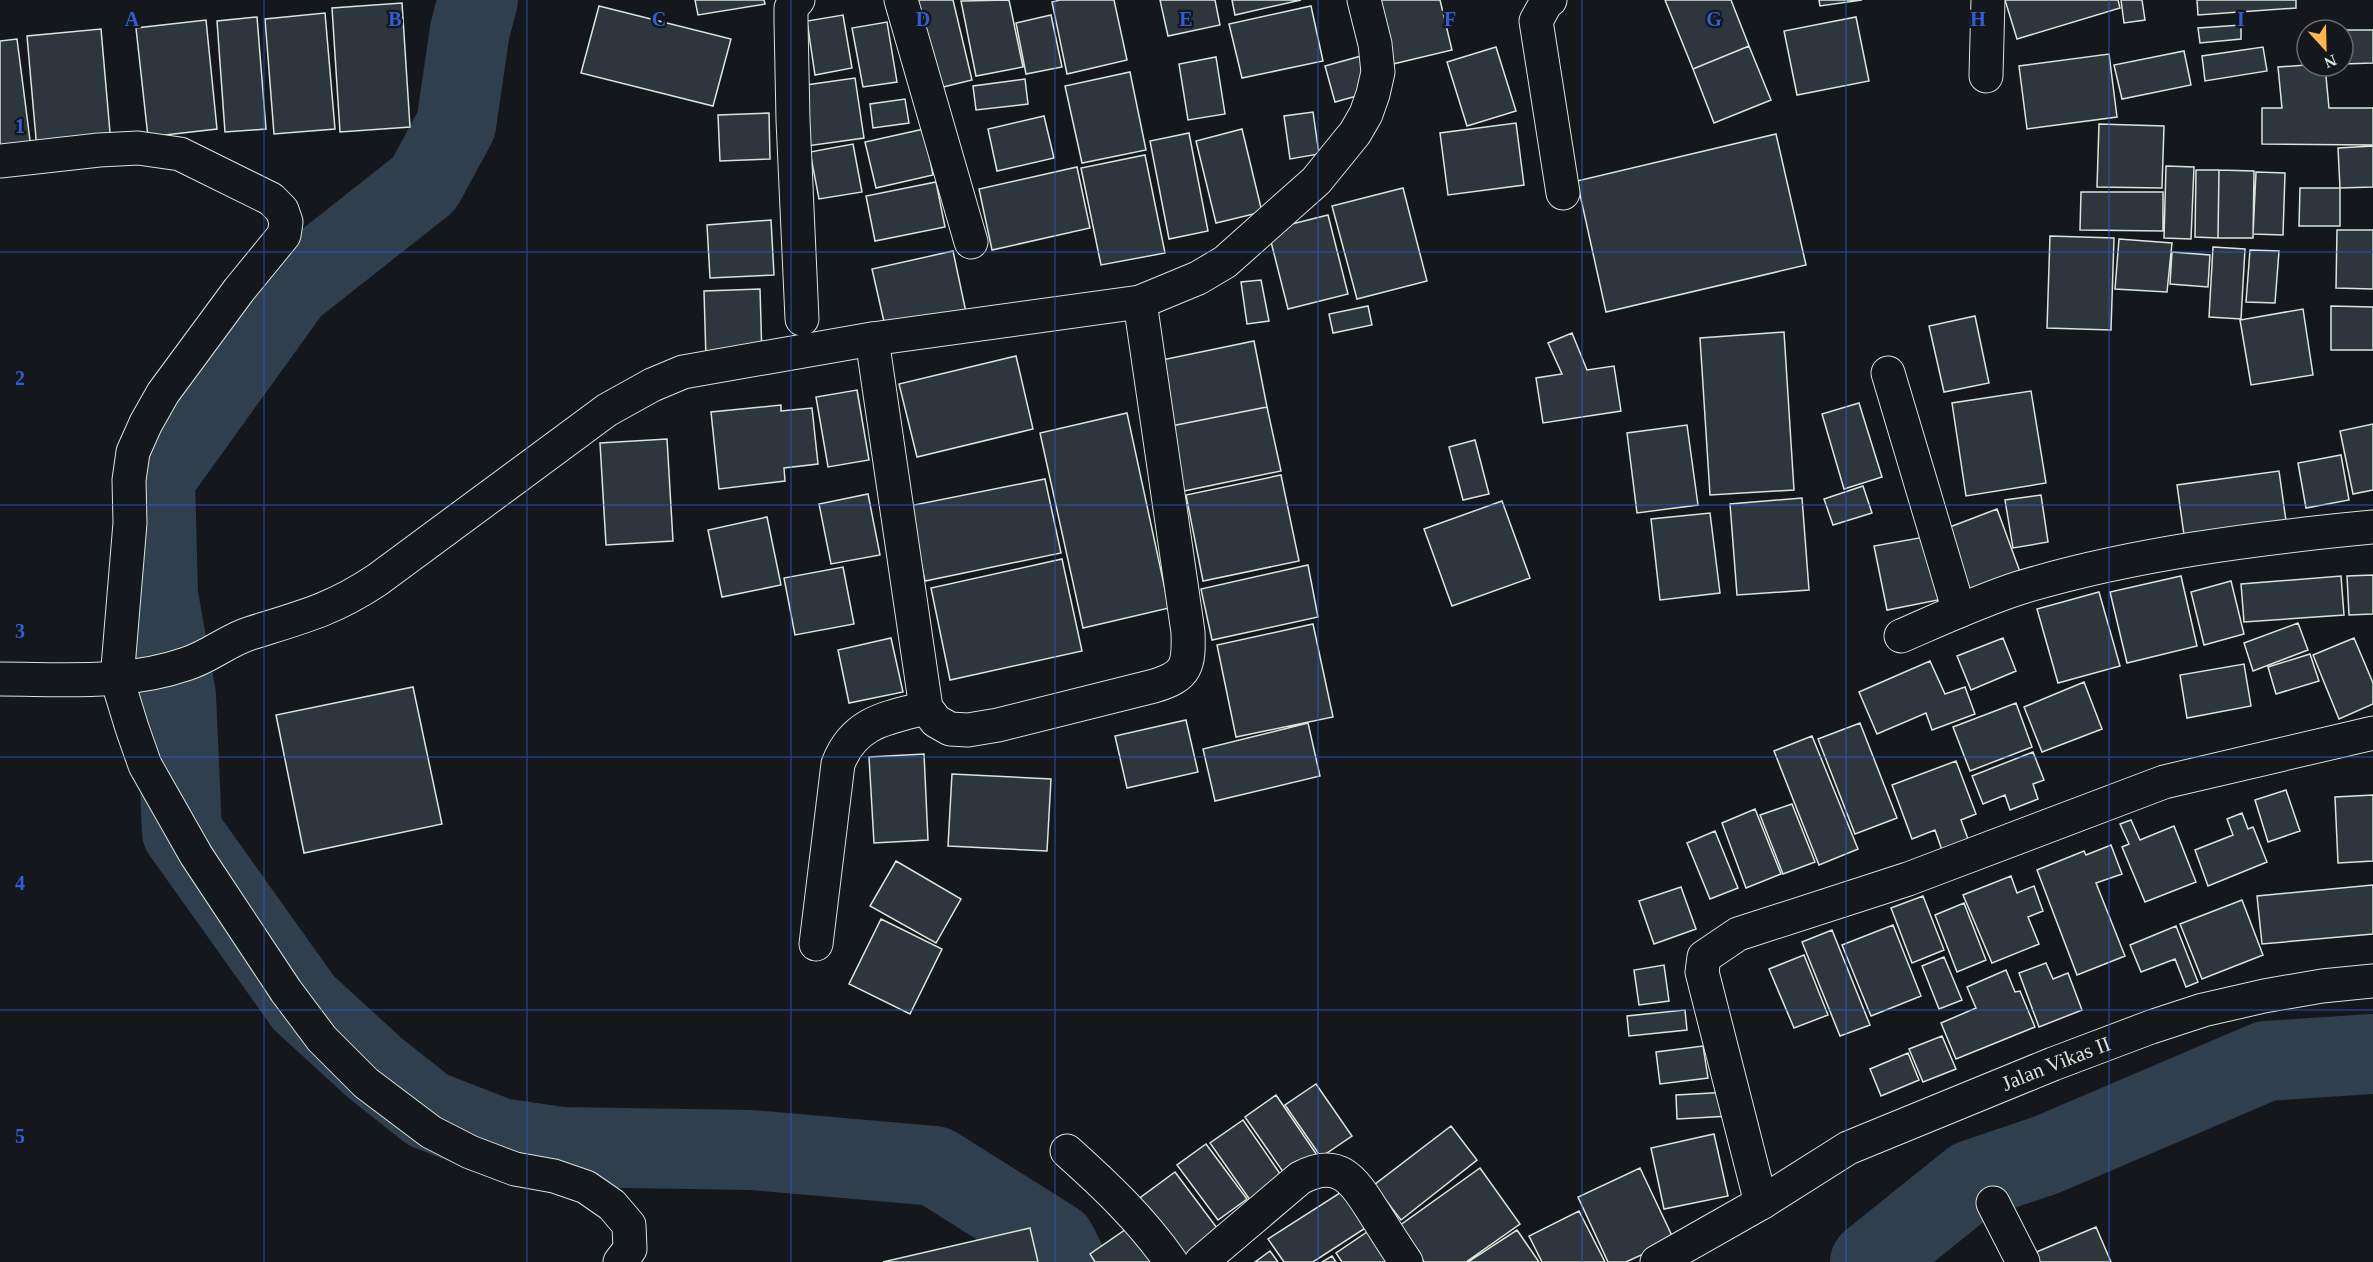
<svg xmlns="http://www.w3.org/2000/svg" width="2373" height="1262" viewBox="0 0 2373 1262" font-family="'Times New Roman',serif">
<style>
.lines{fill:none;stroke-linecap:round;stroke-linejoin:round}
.river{stroke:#2f3f4d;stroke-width:80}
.building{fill:#2c363c;stroke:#d8e6dc;stroke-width:1.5}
.minor-casing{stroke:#d8e6dc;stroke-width:35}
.minor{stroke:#14181c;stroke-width:33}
.grid{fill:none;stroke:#305dd8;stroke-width:1.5;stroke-opacity:0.55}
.labels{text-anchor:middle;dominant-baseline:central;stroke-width:4.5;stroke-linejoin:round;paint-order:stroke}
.street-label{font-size:21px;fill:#d8e6dc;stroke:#14181c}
.grid-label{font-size:20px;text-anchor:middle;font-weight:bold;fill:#305dd8;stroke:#14181c;stroke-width:4.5;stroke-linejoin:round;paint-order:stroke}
</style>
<rect width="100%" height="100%" fill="#14181c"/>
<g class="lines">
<path class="river" d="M 478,0 L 470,30 L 456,125 L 424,184 L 292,288 L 155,478 L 158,595 L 176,696 L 182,832 L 304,1003 L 375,1068 L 428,1110 L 500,1138 L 562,1147 L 752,1150 L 935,1166 L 1056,1242 L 1066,1262
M 1870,1262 L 1972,1180 L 2046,1155 L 2266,1061 L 2373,1054"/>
</g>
<path class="building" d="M 695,0 L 764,0 L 765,4 L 698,15 Z
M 914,0 L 953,0 L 972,80 L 935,89 Z
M 1009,0 L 1023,67 L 976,76 L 961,1 Z
M 1060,0 L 1114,0 L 1127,60 L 1067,74 L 1052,2 Z
M 1160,0 L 1215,0 L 1220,25 L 1168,36 Z
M 1232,0 L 1301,0 L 1235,15 Z
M 1378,0 L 1440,0 L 1452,50 L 1393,64 Z
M 1665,0 L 1731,0 L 1749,46 L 1693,69 Z
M 1819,0 L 1862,0 L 1820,6 Z
M 2005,0 L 2118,0 L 2120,8 L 2017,39 Z
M 2121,0 L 2142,0 L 2145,20 L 2124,23 Z
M 2197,0 L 2296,0 L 2296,8 L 2198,15 Z
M 402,3 L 410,127 L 340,132 L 332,8 Z
M 599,6 L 731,39 L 713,106 L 581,73 Z
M 1311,6 L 1323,61 L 1242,78 L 1229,24 Z
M 325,13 L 335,129 L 274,134 L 265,19 Z
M 843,15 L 852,68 L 815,75 L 807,21 Z
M 1051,15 L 1062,67 L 1026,74 L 1016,23 Z
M 257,17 L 266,129 L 225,132 L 217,21 Z
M 1856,17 L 1869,81 L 1797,95 L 1784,31 Z
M 206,20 L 217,129 L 148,137 L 136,28 Z
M 887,22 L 897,82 L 863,87 L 852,28 Z
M 2241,25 L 2241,39 L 2200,43 L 2198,28 Z
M 101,29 L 111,144 L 37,150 L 27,36 Z
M 2330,30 L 2373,30 L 2373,63 L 2343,64 L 2343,30 Z
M 17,39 L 31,148 L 0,151 L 0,41 Z
M 1749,46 L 1771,100 L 1714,123 L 1693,69 Z
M 1496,47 L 1516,111 L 1467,126 L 1447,62 Z
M 2263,47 L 2267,71 L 2205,81 L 2202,56 Z
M 2184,51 L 2191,85 L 2122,99 L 2114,65 Z
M 2109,54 L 2117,117 L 2027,129 L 2019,66 Z
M 1361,56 L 1371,92 L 1335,102 L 1325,66 Z
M 1216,57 L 1225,114 L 1188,120 L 1179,64 Z
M 2307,65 L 2325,66 L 2329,108 L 2373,108 L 2373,145 L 2262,144 L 2262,108 L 2282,108 L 2278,67 Z
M 1130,72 L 1146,150 L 1082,163 L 1065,86 Z
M 855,78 L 864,138 L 807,146 L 799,86 Z
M 1025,79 L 1028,104 L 976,110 L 973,86 Z
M 905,99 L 909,123 L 873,128 L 870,104 Z
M 1313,112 L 1319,154 L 1290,159 L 1284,116 Z
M 769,113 L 770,159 L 720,161 L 718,115 Z
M 1044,116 L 1054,158 L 997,171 L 988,129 Z
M 1516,123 L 1524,185 L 1448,195 L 1440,133 Z
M 2099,124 L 2164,126 L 2162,188 L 2097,187 Z
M 924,129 L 933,175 L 876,188 L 865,142 Z
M 1242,129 L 1262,212 L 1216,223 L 1196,141 Z
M 1189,133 L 1208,231 L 1169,239 L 1150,141 Z
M 1776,134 L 1806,265 L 1606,312 L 1577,181 Z
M 853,144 L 862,192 L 819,199 L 810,152 Z
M 2373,146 L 2373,187 L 2340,188 L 2338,148 Z
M 1145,155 L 1165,253 L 1101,265 L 1081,168 Z
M 2166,166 L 2194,167 L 2191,239 L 2164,238 Z
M 1077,167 L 1090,228 L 992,250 L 979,189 Z
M 2196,170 L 2219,170 L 2218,238 L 2195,237 Z
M 2219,170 L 2254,171 L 2253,238 L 2218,238 Z
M 2256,172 L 2285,173 L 2283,235 L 2253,234 Z
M 936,182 L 945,227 L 875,241 L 866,196 Z
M 1403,188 L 1427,281 L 1357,299 L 1332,206 Z
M 2300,188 L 2340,188 L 2340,226 L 2299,226 Z
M 2081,192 L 2163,192 L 2163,231 L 2080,230 Z
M 1328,215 L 1348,294 L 1288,309 L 1268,230 Z
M 771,220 L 774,275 L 710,278 L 707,225 Z
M 2337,230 L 2373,230 L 2373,289 L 2336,288 Z
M 2050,236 L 2114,238 L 2111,330 L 2047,328 Z
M 2119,239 L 2172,243 L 2167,292 L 2115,289 Z
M 2213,247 L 2245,249 L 2241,319 L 2209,317 Z
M 2250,250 L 2279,251 L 2275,303 L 2246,302 Z
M 953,251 L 967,317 L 887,335 L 872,269 Z
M 2172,252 L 2210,255 L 2208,287 L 2170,284 Z
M 1261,280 L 1269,321 L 1247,324 L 1241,282 Z
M 760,289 L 762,357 L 706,359 L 704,291 Z
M 1368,306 L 1372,325 L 1333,333 L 1329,314 Z
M 2331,306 L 2373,307 L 2373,350 L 2331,350 Z
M 2303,309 L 2313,375 L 2251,385 L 2240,320 Z
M 1975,316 L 1989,383 L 1944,392 L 1929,326 Z
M 1784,332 L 1794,490 L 1710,495 L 1700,338 Z
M 1572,333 L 1587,370 L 1614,366 L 1621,411 L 1543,423 L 1536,378 L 1562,374 L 1548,343 Z
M 1254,341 L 1267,407 L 1171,426 L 1157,361 Z
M 1016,356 L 1033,429 L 917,457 L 899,384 Z
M 857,390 L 869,460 L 828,467 L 816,397 Z
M 2031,391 L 2046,483 L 1966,496 L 1952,403 Z
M 1859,403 L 1882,477 L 1844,489 L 1822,414 Z
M 781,405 L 781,411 L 812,408 L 818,464 L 784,468 L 785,481 L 719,489 L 711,412 Z
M 1267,407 L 1281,471 L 1184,491 L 1171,426 Z
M 1127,413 L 1169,608 L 1083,628 L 1040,433 Z
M 2373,424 L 2373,490 L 2353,494 L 2340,431 Z
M 1687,425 L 1698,505 L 1637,513 L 1627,433 Z
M 667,439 L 673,541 L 606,545 L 600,443 Z
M 1475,440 L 1489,494 L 1463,500 L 1449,447 Z
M 2341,455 L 2349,500 L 2306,508 L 2298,463 Z
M 2279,471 L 2286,521 L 2184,535 L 2177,485 Z
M 1281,475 L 1299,561 L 1203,581 L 1186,495 Z
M 1045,479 L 1061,553 L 925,581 L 909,506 Z
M 1863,486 L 1872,513 L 1833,525 L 1824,499 Z
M 868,494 L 880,555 L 831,564 L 819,504 Z
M 2041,495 L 2048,542 L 2013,548 L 2005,500 Z
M 1802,498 L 1809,590 L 1737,595 L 1730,504 Z
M 1502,501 L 1530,578 L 1452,606 L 1424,529 Z
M 1997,509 L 2023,580 L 1969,601 L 1942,530 Z
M 1710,513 L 1720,593 L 1660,600 L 1651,519 Z
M 767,517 L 781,585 L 722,597 L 708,530 Z
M 1930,536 L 1943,599 L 1887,610 L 1874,546 Z
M 1062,559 L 1082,651 L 950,680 L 931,588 Z
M 1308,565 L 1318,617 L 1212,640 L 1201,589 Z
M 843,567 L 854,624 L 795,635 L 784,578 Z
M 2373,575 L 2373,614 L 2349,615 L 2347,576 Z
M 2181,576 L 2197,646 L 2127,663 L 2110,592 Z
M 2341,576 L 2344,615 L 2244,622 L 2241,584 Z
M 2231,581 L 2244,634 L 2204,645 L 2191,592 Z
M 2099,592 L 2120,666 L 2058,683 L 2037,609 Z
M 2298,623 L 2308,650 L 2253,671 L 2244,643 Z
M 1313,624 L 1333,717 L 1236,737 L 1217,645 Z
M 891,638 L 903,692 L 849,703 L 838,650 Z
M 2003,638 L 2016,671 L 1971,690 L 1957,656 Z
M 2354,638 L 2373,683 L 2373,704 L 2339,719 L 2313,655 Z
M 2310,654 L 2319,681 L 2276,694 L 2268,667 Z
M 1930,661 L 1945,694 L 1965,687 L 1975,714 L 1932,730 L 1926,713 L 1877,734 L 1859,692 Z
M 2244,664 L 2251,706 L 2187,718 L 2180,675 Z
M 2084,682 L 2102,729 L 2042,752 L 2024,707 Z
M 413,687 L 442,824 L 304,853 L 276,715 Z
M 2016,703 L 2032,747 L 1970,771 L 1953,727 Z
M 1186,720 L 1198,772 L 1127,788 L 1115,736 Z
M 1308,723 L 1320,776 L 1215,801 L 1203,749 Z
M 1860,723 L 1897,818 L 1855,834 L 1818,739 Z
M 1812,736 L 1858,849 L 1819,865 L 1774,751 Z
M 2033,752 L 2044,780 L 2033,784 L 2038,799 L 2010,810 L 2005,795 L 1983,804 L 1972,776 Z
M 924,754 L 928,840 L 874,843 L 869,757 Z
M 1956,761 L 1976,814 L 1961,820 L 1971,847 L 1944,856 L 1935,830 L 1912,839 L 1892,785 Z
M 952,774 L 1051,779 L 1047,851 L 948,846 Z
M 2286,790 L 2300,831 L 2268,842 L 2255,800 Z
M 2373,795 L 2373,861 L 2338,863 L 2335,797 Z
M 1792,804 L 1815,862 L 1783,874 L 1760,815 Z
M 1755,809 L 1781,874 L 1746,888 L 1722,823 Z
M 2242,813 L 2248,829 L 2253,827 L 2267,862 L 2208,886 L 2195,850 L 2233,835 L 2227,819 Z
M 2131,820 L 2140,840 L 2174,826 L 2196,882 L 2145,902 L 2122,847 L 2129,844 L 2120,824 Z
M 1715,831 L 1738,888 L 1710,899 L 1687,843 Z
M 2111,845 L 2122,874 L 2096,883 L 2125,956 L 2077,975 L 2037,870 L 2084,851 L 2086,855 Z
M 896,861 L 961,899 L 936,943 L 870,906 Z
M 2011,876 L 2017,893 L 2034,886 L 2043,911 L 2028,917 L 2039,944 L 1992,963 L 1963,895 Z
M 2373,885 L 2373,934 L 2262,944 L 2257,896 Z
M 1681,887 L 1696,929 L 1654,944 L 1639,901 Z
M 1923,896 L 1944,950 L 1912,963 L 1891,908 Z
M 2242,900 L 2263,955 L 2202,979 L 2180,924 Z
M 1964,903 L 1986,960 L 1957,972 L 1935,915 Z
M 881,919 L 942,949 L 910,1014 L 849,984 Z
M 1893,925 L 1921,996 L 1871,1016 L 1842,945 Z
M 2176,926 L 2198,982 L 2186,987 L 2175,959 L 2141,972 L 2130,945 Z
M 1832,930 L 1870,1025 L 1840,1036 L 1802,942 Z
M 1804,955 L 1828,1015 L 1794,1028 L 1769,969 Z
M 1944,957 L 1962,1000 L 1939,1009 L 1922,966 Z
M 2046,963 L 2053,979 L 2068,973 L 2082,1010 L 2039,1027 L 2019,973 Z
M 1664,965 L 1669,1001 L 1639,1005 L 1634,970 Z
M 2006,970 L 2015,992 L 2020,991 L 2035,1027 L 1956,1059 L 1941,1023 L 1976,1008 L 1967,987 Z
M 1685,1010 L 1687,1030 L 1629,1036 L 1627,1016 Z
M 1942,1036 L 1956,1069 L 1923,1082 L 1909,1049 Z
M 1703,1046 L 1708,1078 L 1660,1084 L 1656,1052 Z
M 1908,1053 L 1919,1080 L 1881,1096 L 1870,1069 Z
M 1316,1084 L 1352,1136 L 1321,1157 L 1285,1105 Z
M 1729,1092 L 1730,1116 L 1677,1119 L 1676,1095 Z
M 1276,1095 L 1319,1158 L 1288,1179 L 1245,1117 Z
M 1243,1120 L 1283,1178 L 1250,1200 L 1210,1143 Z
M 1451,1126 L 1477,1160 L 1401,1220 L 1374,1185 Z
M 1714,1134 L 1728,1196 L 1664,1209 L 1651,1148 Z
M 1206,1144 L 1247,1199 L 1218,1220 L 1177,1165 Z
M 1480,1168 L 1520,1224 L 1466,1262 L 1424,1262 L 1399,1226 Z
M 1640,1168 L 1674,1240 L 1626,1262 L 1608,1262 L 1578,1197 Z
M 1175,1172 L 1220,1232 L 1182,1260 L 1137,1200 Z
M 1346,1189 L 1370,1225 L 1313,1262 L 1284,1262 L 1268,1239 Z
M 1579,1211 L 1605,1262 L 1542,1262 L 1529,1236 Z
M 1132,1225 L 1157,1262 L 1095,1262 L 1090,1254 Z
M 2096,1227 L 2111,1262 L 2029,1262 L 2027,1256 Z
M 1030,1228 L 1038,1262 L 883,1262 Z
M 1373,1228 L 1396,1262 L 1342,1262 L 1336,1253 Z
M 1517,1230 L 1539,1262 L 1468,1262 Z
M 1270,1251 L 1278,1262 L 1255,1262 Z
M 1332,1256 L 1336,1262 L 1322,1262 Z"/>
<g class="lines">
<g class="minor-casing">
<g id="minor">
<path d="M 798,0 L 791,8 L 791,22 L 793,120 L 802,319"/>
<path d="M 901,0 L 971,242"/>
<path d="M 1550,0 L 1546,3 L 1536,21 L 1563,193"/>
<path d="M 1986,76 L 1988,0"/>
<path d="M 0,161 L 99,150 L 138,148 L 180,154 L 271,199 L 282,210 L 286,222 L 284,235 L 239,290 L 163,393 L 146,423 L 133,452 L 129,480 L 130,523 L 117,679 L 132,728 L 145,765 L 196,855 L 286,991 L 322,1039 L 366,1083 L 431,1132 L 470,1152 L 515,1169 L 554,1176 L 586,1187 L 612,1205 L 629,1225 L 630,1249 L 620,1262"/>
<path d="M 872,339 L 926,708 L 936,721 L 950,729 L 968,730 L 998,725 L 1154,686 C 1188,676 1189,665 1188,632 L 1140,302"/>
<path d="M 1888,373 L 1959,611"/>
<path d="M 1901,636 C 1940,619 1979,601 2019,588 C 2130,554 2258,538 2373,527"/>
<path d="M 0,679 C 62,679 126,685 186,664 C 209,657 228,640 251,633 C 302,617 332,610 377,580 L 607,410 L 652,385 L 683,372 L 872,339 L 1140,302 L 1198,278 L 1225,262 L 1316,181 L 1355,133 L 1366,114 L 1373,94 L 1378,72 L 1375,44 L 1364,0"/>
<path d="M 816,944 L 838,764 C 854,722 886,718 926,708"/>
<path d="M 1067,1151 C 1105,1185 1142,1220 1171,1262"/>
<path d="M 1761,1203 L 1702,972 L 1704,957 L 1738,934 L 1908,879 L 2164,782 L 2373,733"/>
<path d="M 1993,1203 L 2023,1262"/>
<path d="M 1201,1262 L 1300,1178 C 1341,1156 1355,1183 1375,1214 C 1385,1230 1395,1246 1406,1262"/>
<path id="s1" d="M 1657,1262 L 1761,1203 L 1848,1148 L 2053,1064 L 2151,1027 L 2203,1010 L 2264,996 L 2322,986 L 2373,981"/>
</g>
</g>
<use href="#minor" class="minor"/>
</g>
<path class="grid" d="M 264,0 L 264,1262M 527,0 L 527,1262M 791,0 L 791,1262M 1055,0 L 1055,1262M 1318,0 L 1318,1262M 1582,0 L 1582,1262M 1846,0 L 1846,1262M 2109,0 L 2109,1262M 0,252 L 2373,252M 0,505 L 2373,505M 0,757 L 2373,757M 0,1010 L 2373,1010"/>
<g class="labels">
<g class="street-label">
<text stroke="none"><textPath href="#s1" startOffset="447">Jalan Vikas II</textPath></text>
</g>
</g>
<g class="grid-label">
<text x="132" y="26">A</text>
<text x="395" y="26">B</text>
<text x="659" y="26">C</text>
<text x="923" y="26">D</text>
<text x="1186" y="26">E</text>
<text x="1450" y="26">F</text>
<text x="1714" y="26">G</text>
<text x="1978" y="26">H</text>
<text x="2241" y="26">I</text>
<text x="20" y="133">1</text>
<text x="20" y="385">2</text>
<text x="20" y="638">3</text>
<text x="20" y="890">4</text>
<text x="20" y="1143">5</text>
</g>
<g transform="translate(2325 48) rotate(158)"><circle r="28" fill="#14181c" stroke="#626a69" stroke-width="1.5"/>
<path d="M0-4.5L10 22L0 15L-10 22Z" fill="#ffb74d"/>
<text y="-9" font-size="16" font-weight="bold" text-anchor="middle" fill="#d8e6dc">N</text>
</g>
</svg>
